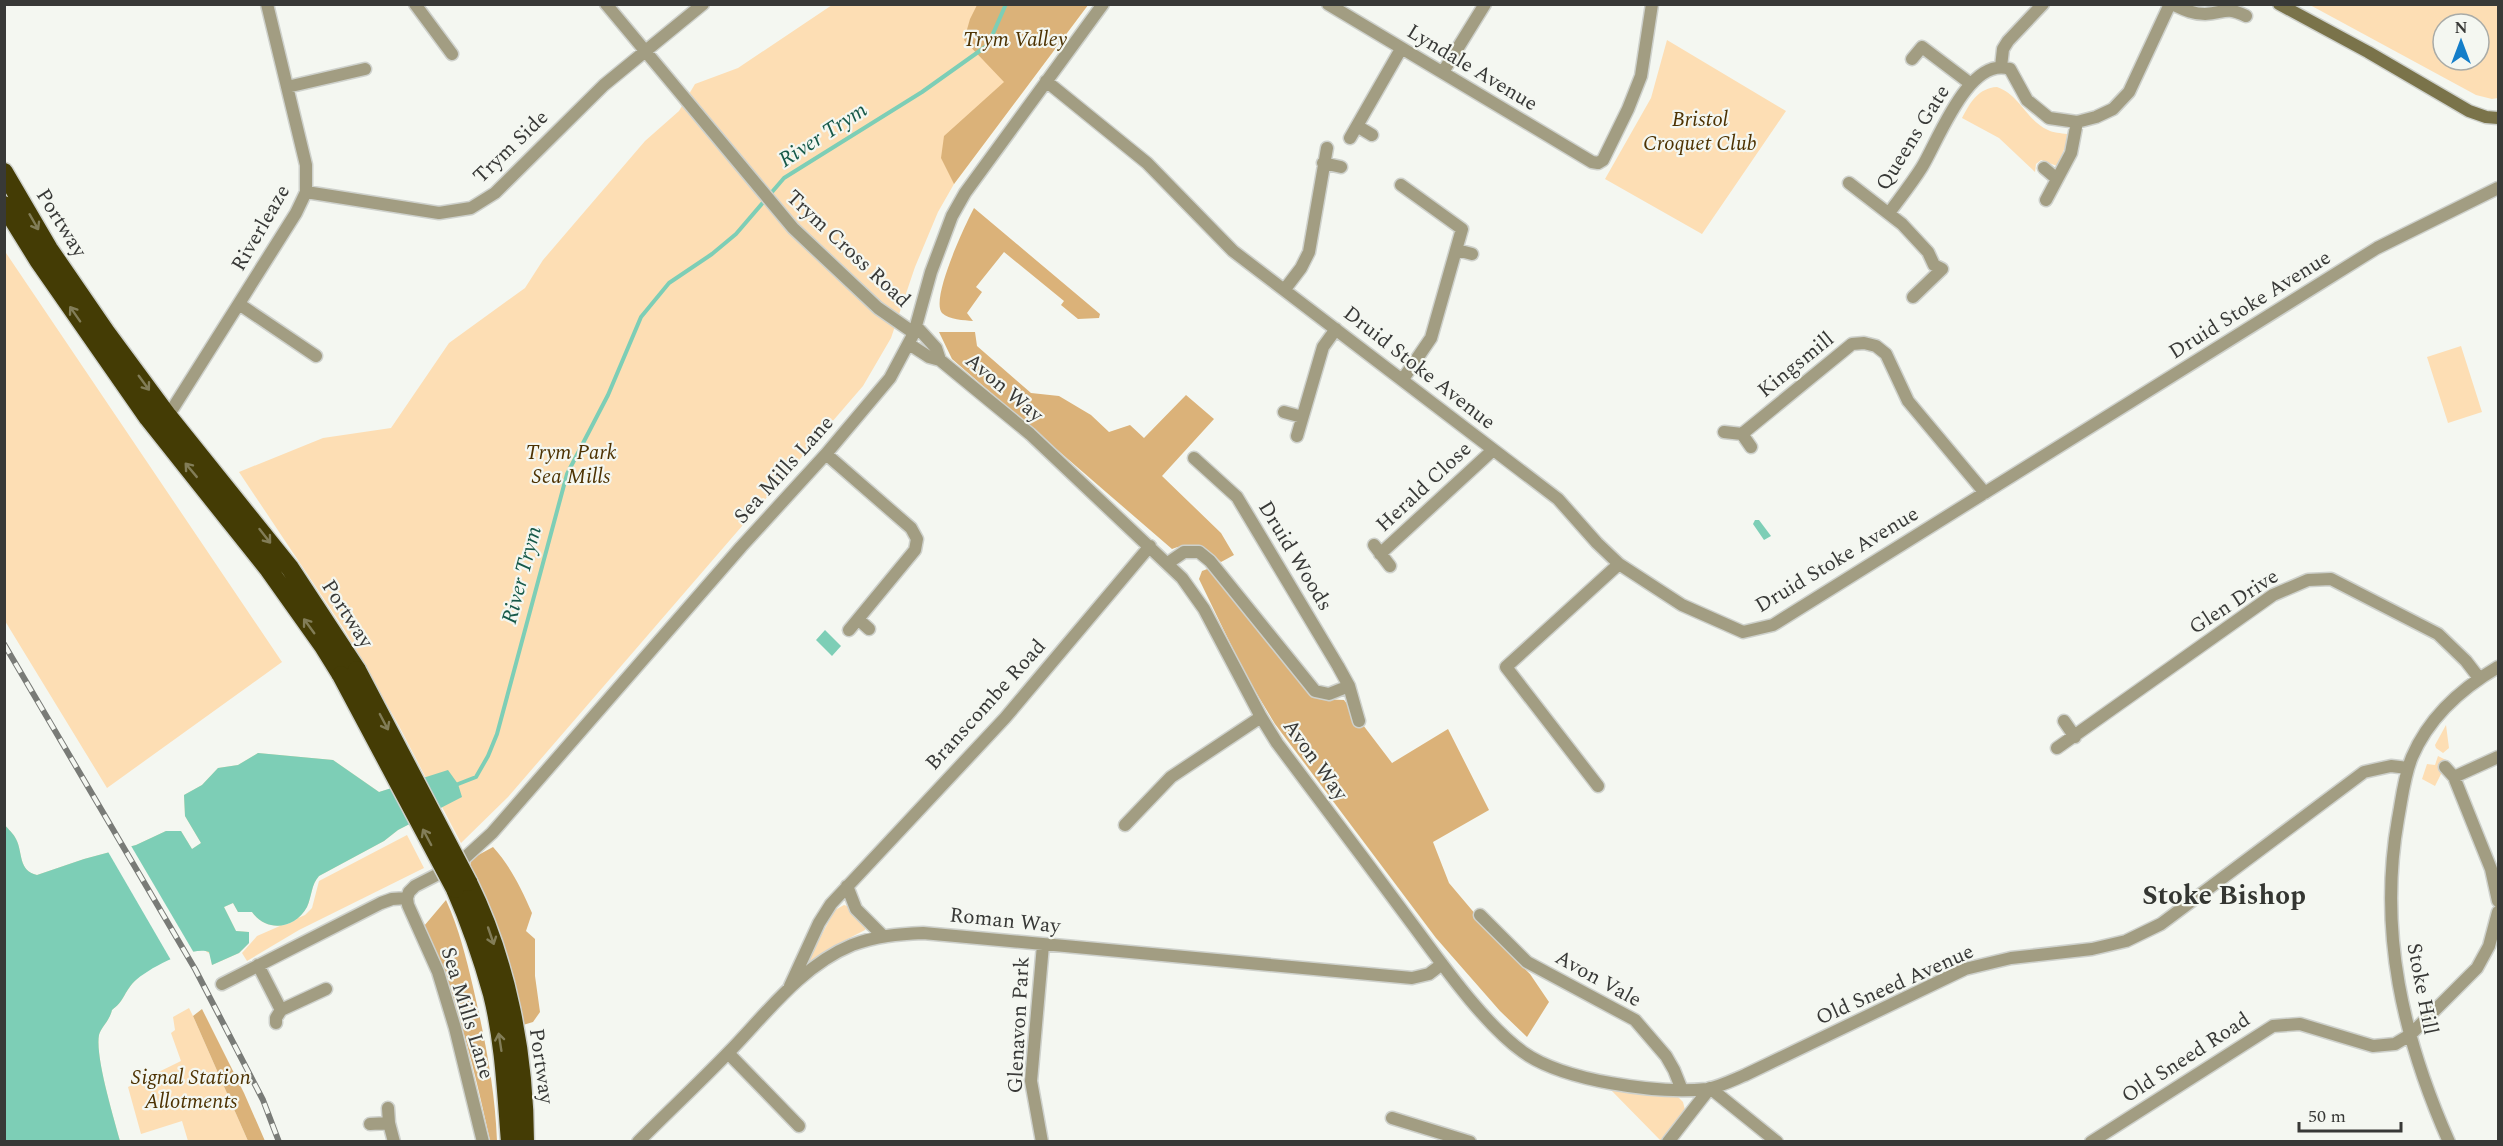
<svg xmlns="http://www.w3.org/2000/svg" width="2503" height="1146" viewBox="0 0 2503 1146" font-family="Spectral,serif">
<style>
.green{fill:#fddeb4;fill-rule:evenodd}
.forest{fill:#dbb279}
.water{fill:#7dceb6}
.pier{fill:#f4f7f1}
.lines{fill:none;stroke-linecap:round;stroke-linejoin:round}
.stream{stroke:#7dceb6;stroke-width:4}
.street-casing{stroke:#ced1cc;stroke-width:15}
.secondary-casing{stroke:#ced1cc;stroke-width:15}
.highway-casing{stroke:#ced1cc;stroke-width:21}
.street{stroke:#a29d82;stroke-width:12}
.secondary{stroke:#7a734a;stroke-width:12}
.highway{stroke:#443c05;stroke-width:18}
.rail-casing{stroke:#797b77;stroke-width:6}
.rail{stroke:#f4f7f1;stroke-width:4;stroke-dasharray:11;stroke-linecap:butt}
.highway-bridge-casing{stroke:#ced1cc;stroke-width:21;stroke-linecap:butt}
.highway-bridge{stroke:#443c05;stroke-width:18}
.oneway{stroke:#827d58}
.labels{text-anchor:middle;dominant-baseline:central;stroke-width:4.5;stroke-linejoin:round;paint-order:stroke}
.park-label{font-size:21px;font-style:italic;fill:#4d3202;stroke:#f4f7f1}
.street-label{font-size:21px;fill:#383937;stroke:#f4f7f1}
.water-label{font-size:22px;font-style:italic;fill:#165949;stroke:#f4f7f1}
.district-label{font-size:27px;font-weight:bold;fill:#343632;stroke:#f4f7f1}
</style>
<rect width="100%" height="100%" fill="#f4f7f1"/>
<path class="green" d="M 832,5 L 1088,5 L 954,184 L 938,212 L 915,267 L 891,338 L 863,386 L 508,797 L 461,843 L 442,807 L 398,830 L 384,841 L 319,876 C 311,885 312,896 307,907 C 295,929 267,933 252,912 L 238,912 L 233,903 L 224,907 L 236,931 L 249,932 L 249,943 L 239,953 L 212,965 L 210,954 L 204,950 C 181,952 147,966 132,984 C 123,995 124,1001 112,1010 C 109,1022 101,1027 99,1035 C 95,1057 114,1118 120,1141 L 77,1141 L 19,1047 L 26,1040 L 56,1030 L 87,1009 L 119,974 L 135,950 L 141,924 L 170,902 L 224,871 L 243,863 L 290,846 L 314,843 L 344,826 L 374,823 L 437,798 L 433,792 L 376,820 L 344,823 L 311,841 L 290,844 L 225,868 L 139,921 C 135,931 137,943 132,953 C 114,987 57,1032 19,1039 L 5,1027 L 4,824 C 8,829 14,834 16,839 C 23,852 18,871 37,875 L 84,859 L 136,845 L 166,831 L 181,831 L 192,849 L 201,843 L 185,816 L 184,795 L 202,785 L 218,768 L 238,765 L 258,753 L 333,760 L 379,792 L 426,778 L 399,726 L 344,629 L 239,472 L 323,438 L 391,428 L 449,343 L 525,288 L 543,260 L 645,141 L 679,111 L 695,84 L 738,68 Z
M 2310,5 L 2498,5 L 2498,98 L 2492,99 L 2476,95 ZM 2443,24 L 2479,24 L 2479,60 L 2443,60 Z
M 1667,40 L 1786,111 L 1702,234 L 1605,179 L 1651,98 Z
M 1997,87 C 2020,95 2026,120 2048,130 C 2053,133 2061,133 2067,134 L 2066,145 L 2057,166 L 2041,160 L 2036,164 L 2035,172 L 1999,138 L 1962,118 C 1970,103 1978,88 1997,87 Z
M 4,250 L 282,662 L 107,788 L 5,621 Z
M 2461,346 L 2482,412 L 2448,423 L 2427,357 Z
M 2446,725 L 2449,748 L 2443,753 L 2436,748 L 2435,745 Z
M 2438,756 L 2448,761 L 2439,769 L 2442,772 L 2435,786 L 2422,779 L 2427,764 L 2435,765 Z
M 407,835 L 424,868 L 299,930 L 247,961 L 242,953 L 257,936 L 305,915 L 312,908 L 319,881 Z
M 844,905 L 850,907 L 857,919 L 866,928 L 865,930 L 830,948 L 810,963 L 808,960 L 835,910 Z
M 189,1008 L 193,1016 L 248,1141 L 188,1141 L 182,1121 L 141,1134 L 128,1087 L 181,1061 L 171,1033 L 175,1030 L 173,1017 Z
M 1608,1087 L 1675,1094 L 1683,1102 L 1685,1110 L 1661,1141 Z"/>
<path class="forest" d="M 977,5 L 1088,5 L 954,184 L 941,158 L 944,136 L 1004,82 L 964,40 L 970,19 Z
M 974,208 L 1100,314 L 1099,318 L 1078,319 L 1061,305 L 1064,301 L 1004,252 L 976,287 L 982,292 L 967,313 L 973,321 C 964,320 949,320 942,313 C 930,299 966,223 974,208 Z
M 939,332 L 975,332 L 977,346 L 1031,393 L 1059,396 L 1091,415 L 1109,432 L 1130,425 L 1144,438 L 1186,395 L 1214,419 L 1162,476 L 1221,533 L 1234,555 L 1221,562 C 1205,548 1195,540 1172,549 L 952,359 Z
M 1210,568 L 1304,685 L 1318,699 L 1344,700 L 1392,763 L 1448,729 L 1489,810 L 1433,842 L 1449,883 L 1504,948 L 1530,974 L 1549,1002 L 1527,1037 L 1500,1011 L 1436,938 L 1275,724 L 1245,674 L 1199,579 L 1202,571 Z
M 493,847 C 511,867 521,888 532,913 L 526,931 L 535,939 L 535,976 L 540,1012 L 533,1022 L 523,1025 L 512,973 L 470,868 L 471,859 Z
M 446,900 C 459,929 466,957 473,987 C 485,1039 495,1088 497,1141 L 490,1141 C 474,1067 457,996 424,926 Z
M 202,1009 L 244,1093 L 265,1141 L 248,1141 L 193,1016 Z"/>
<path class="water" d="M 1755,520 L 1759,520 L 1771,536 L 1764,540 L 1753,524 Z
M 825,630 L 841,646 L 832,656 L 816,640 Z
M 258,753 L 333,760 L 379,792 L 448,770 L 458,784 L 462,797 L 398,830 L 384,841 L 319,876 C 311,885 312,896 307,907 C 295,929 267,933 252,912 L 238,912 L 233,903 L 224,907 L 236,931 L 249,932 L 249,943 L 239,953 L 212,965 L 209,952 C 191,945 143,971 132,984 C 123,995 124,1001 112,1010 C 109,1022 101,1027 99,1035 C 95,1057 114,1118 120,1141 L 5,1141 L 4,824 C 8,829 14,834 16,839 C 23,852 18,871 37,875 L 84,859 L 136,845 L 166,831 L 181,831 L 192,849 L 201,843 L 185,816 L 184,795 L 202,785 L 218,768 L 238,765 Z"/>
<path class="pier" d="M 130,844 L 194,953 L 194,955 L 172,962 L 107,850 Z"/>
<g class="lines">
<path class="stream" d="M 453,786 L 476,777 L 488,756 L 497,734 L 567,474 L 608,395 L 641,317 L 669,283 L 712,254 L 736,234 L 784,178 L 922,92 L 988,45 L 1006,4"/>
<g class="street-casing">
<path id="street" d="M 415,4 L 452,54
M 606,4 L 793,228 L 878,308 L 914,333
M 1328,4 L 1592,162 L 1598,163 L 1603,160 L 1628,109 L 1641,76 L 1652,4
M 2172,4 C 2183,9 2192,14 2205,14 C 2225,13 2225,6 2246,16
M 1912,59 L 1922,47 L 1971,84
M 2001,67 L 2003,49 L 2008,41 L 2043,4
M 1443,72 L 1485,4
M 1046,81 L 1147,163 L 1233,251 L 1558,499 L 1597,543 L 1619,564 L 1682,605 L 1743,632 L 1773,625 L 2377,248 L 2498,188
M 287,87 L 365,69
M 1357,126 L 1372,135
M 1350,138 L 1401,49
M 1323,163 L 1341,167
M 2044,168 L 2057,179
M 1849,183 L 1902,224 L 1928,252 L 1934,265 L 1942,269 L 1913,297
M 1401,185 L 1462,229 L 1431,338 L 1403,379
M 306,192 L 439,213 L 471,208 L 495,193 L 604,85 L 703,4
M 2046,200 L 2071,153 L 2077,122
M 1889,213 C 1900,198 1912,183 1922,167 C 1938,141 1969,55 2010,69 L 2027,100 L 2049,118 L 2077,122 L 2096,117 L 2113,109 L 2129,92 L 2170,4
M 1457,250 L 1472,254
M 1285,289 L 1301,268 L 1309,252 L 1327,148
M 239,304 L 316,356
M 916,326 L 936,348 L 940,360
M 909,344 L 929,357 L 940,360 L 1030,434 L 1182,578 L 1204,609 L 1261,717 L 1277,743 C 1323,804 1368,864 1413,925 C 1442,964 1484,1024 1523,1052 C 1564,1081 1657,1094 1707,1089 C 1719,1087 1733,1080 1745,1075 L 1965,969 L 2011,958 L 2092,949 L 2126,941 L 2161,924 L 2364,772 L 2391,766 L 2408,768
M 1284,412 L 1302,417
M 168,416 L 296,213 L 306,192 L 306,165 L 267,4
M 1724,432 L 1742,434 L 1751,447
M 1742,434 L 1852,344 L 1864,343 L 1876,346 L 1886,354 L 1908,401 L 1985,493
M 1297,436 L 1323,347 L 1336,329
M 826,454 L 911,528 L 917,539 L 915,550 L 849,630
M 1194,458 L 1237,497 L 1338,666 L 1349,686 L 1359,721
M 1374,545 L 1390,566
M 1380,554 L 1493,450
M 1168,563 L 1184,552 L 1199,552 L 1210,561 L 1315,691 L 1329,694 L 1349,686
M 858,619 L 869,629
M 2064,721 L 2075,737
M 2057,748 L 2273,595 L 2308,580 L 2331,579 L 2438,634 L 2466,661 L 2479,678
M 2445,767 L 2454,777 L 2491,869 L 2498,901
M 2454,777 L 2498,757
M 1598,786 L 1506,667 L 1619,564
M 1125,825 L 1171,777 L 1261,717
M 847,886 L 856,909 L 882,935
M 1480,915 L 1527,962 L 1635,1020 L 1666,1056 L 1674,1070 L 1682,1090
M 258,965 L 281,1010
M 222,984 L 381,903 L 392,899 L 407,898
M 790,986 L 819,923 L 831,904 L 1005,718 L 1150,546
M 276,1023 L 276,1018 L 281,1010 L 326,989
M 728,1053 L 799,1126
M 1710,1088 L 1777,1142
M 388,1108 L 389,1123 L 394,1142
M 1392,1118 L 1470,1142
M 370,1124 L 389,1123
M 483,1142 L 455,1028 L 438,972 L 408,905 L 407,898 L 409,892 L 415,886 L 458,864 L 492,833 L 741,547 L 826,454 L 890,378 L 914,333 L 931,272 L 952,216 L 965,193 L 1103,4
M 638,1142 C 668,1112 699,1083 729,1052 C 766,1014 801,966 852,945 C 876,936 898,934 923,933 L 1412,978 L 1429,974 L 1442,964
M 1042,1142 L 1031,1081 L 1043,945
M 1668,1142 L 1710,1088
M 2091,1142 L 2273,1026 L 2300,1024 L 2373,1046 L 2395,1044 L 2410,1035 L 2477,968 L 2489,946 L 2498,912
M 2449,1142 C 2403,1038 2378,932 2398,819 C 2402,798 2404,776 2412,757 C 2429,717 2462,688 2498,667"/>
</g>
<g class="secondary-casing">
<path id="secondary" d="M 2279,4 L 2368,52 L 2469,111 L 2486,117 L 2498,118"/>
</g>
<g class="highway-casing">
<path id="highway" d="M 4,172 L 49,249 L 106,332 L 168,416 L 290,568 L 357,670
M 4,205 L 38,260 L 148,418 L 269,570 L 323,646 L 341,675
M 468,882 C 507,961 525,1054 525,1142
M 455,889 C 470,923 482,958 492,994 C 504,1042 506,1093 510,1142"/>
</g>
<use href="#street" class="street"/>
<use href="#secondary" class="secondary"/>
<use href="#highway" class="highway"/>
<g class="rail-casing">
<path id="rail" d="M 4,644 L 195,969 L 263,1100 L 279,1142"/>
</g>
<use href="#rail" class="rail"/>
<g class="highway-bridge-casing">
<path id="highway-bridge" d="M 357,670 L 468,882
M 341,675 L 455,889"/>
</g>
<use href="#highway-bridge" class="highway-bridge"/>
</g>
<defs><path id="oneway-shaft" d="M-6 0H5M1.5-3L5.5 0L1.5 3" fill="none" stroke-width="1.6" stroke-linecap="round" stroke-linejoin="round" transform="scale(1.5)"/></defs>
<g class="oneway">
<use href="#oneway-shaft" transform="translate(34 222) rotate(60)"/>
<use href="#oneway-shaft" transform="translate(75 314) rotate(-125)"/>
<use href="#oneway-shaft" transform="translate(144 383) rotate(54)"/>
<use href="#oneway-shaft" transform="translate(191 470) rotate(-130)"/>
<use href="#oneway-shaft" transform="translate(265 536) rotate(52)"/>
<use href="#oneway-shaft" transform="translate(309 626) rotate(-126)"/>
<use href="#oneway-shaft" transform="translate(384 722) rotate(62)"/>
<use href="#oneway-shaft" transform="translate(427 837) rotate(-118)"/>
<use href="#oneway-shaft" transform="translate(491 936) rotate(71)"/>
<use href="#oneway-shaft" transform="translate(500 1042) rotate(-99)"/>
</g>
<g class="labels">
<g class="park-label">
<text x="1015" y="40">Trym Valley</text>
<text x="1700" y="120">Bristol<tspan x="1700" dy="24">Croquet Club</tspan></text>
<text x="571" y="453">Trym Park<tspan x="571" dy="24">Sea Mills</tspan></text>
<text x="191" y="1078">Signal Station<tspan x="191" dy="24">Allotments</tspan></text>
</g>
<g class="street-label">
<text transform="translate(1472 68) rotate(31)">Lyndale Avenue</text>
<text transform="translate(1913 138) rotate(-58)">Queens Gate</text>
<text transform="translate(511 147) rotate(-44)">Trym Side</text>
<text transform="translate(61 223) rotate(58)">Portway</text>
<text transform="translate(261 228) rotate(-60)">Riverleaze</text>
<text transform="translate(848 249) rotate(43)">Trym Cross Road</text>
<text transform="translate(2250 305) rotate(-32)">Druid Stoke Avenue</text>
<text transform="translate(1796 365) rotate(-39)">Kingsmill</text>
<text transform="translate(1419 368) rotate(38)">Druid Stoke Avenue</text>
<text transform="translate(1004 388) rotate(40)">Avon Way</text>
<text transform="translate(784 470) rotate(-48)">Sea Mills Lane</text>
<text transform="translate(1424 487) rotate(-43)">Herald Close</text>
<text transform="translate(1295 556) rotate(59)">Druid Woods</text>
<text transform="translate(1837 560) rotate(-31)">Druid Stoke Avenue</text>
<text transform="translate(2234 602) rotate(-33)">Glen Drive</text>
<text transform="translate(347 614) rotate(57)">Portway</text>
<text transform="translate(986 705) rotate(-48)">Branscombe Road</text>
<text transform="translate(1315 760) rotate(54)">Avon Way</text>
<text transform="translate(1005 921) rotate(6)">Roman Way</text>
<text transform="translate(1598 979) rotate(29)">Avon Vale</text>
<text transform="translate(1895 985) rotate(-24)">Old Sneed Avenue</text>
<text transform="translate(2422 989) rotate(79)">Stoke Hill</text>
<text transform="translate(467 1013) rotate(73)">Sea Mills Lane</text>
<text transform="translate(1019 1025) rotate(-87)">Glenavon Park</text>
<text transform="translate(2186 1058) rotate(-33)">Old Sneed Road</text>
<text transform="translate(541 1066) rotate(82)">Portway</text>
</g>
<g class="water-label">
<text transform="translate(823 135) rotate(-33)">River Trym</text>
<text transform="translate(522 575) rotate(-75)">River Trym</text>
</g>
<g class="district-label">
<text x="2224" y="896">Stoke Bishop</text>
</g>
</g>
<rect width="2503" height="1146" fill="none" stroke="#383937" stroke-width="12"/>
<g transform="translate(2461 42)"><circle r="28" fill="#f4f7f1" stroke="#a9aba7" stroke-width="1.5"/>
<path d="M0-4.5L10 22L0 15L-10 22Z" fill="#147ec9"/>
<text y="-9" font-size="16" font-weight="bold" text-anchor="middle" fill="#383937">N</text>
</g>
<path d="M2299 1122v9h102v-9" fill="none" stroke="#383937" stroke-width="3"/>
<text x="2308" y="1122" font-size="18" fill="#383937" stroke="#f4f7f1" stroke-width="4.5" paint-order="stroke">50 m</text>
</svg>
